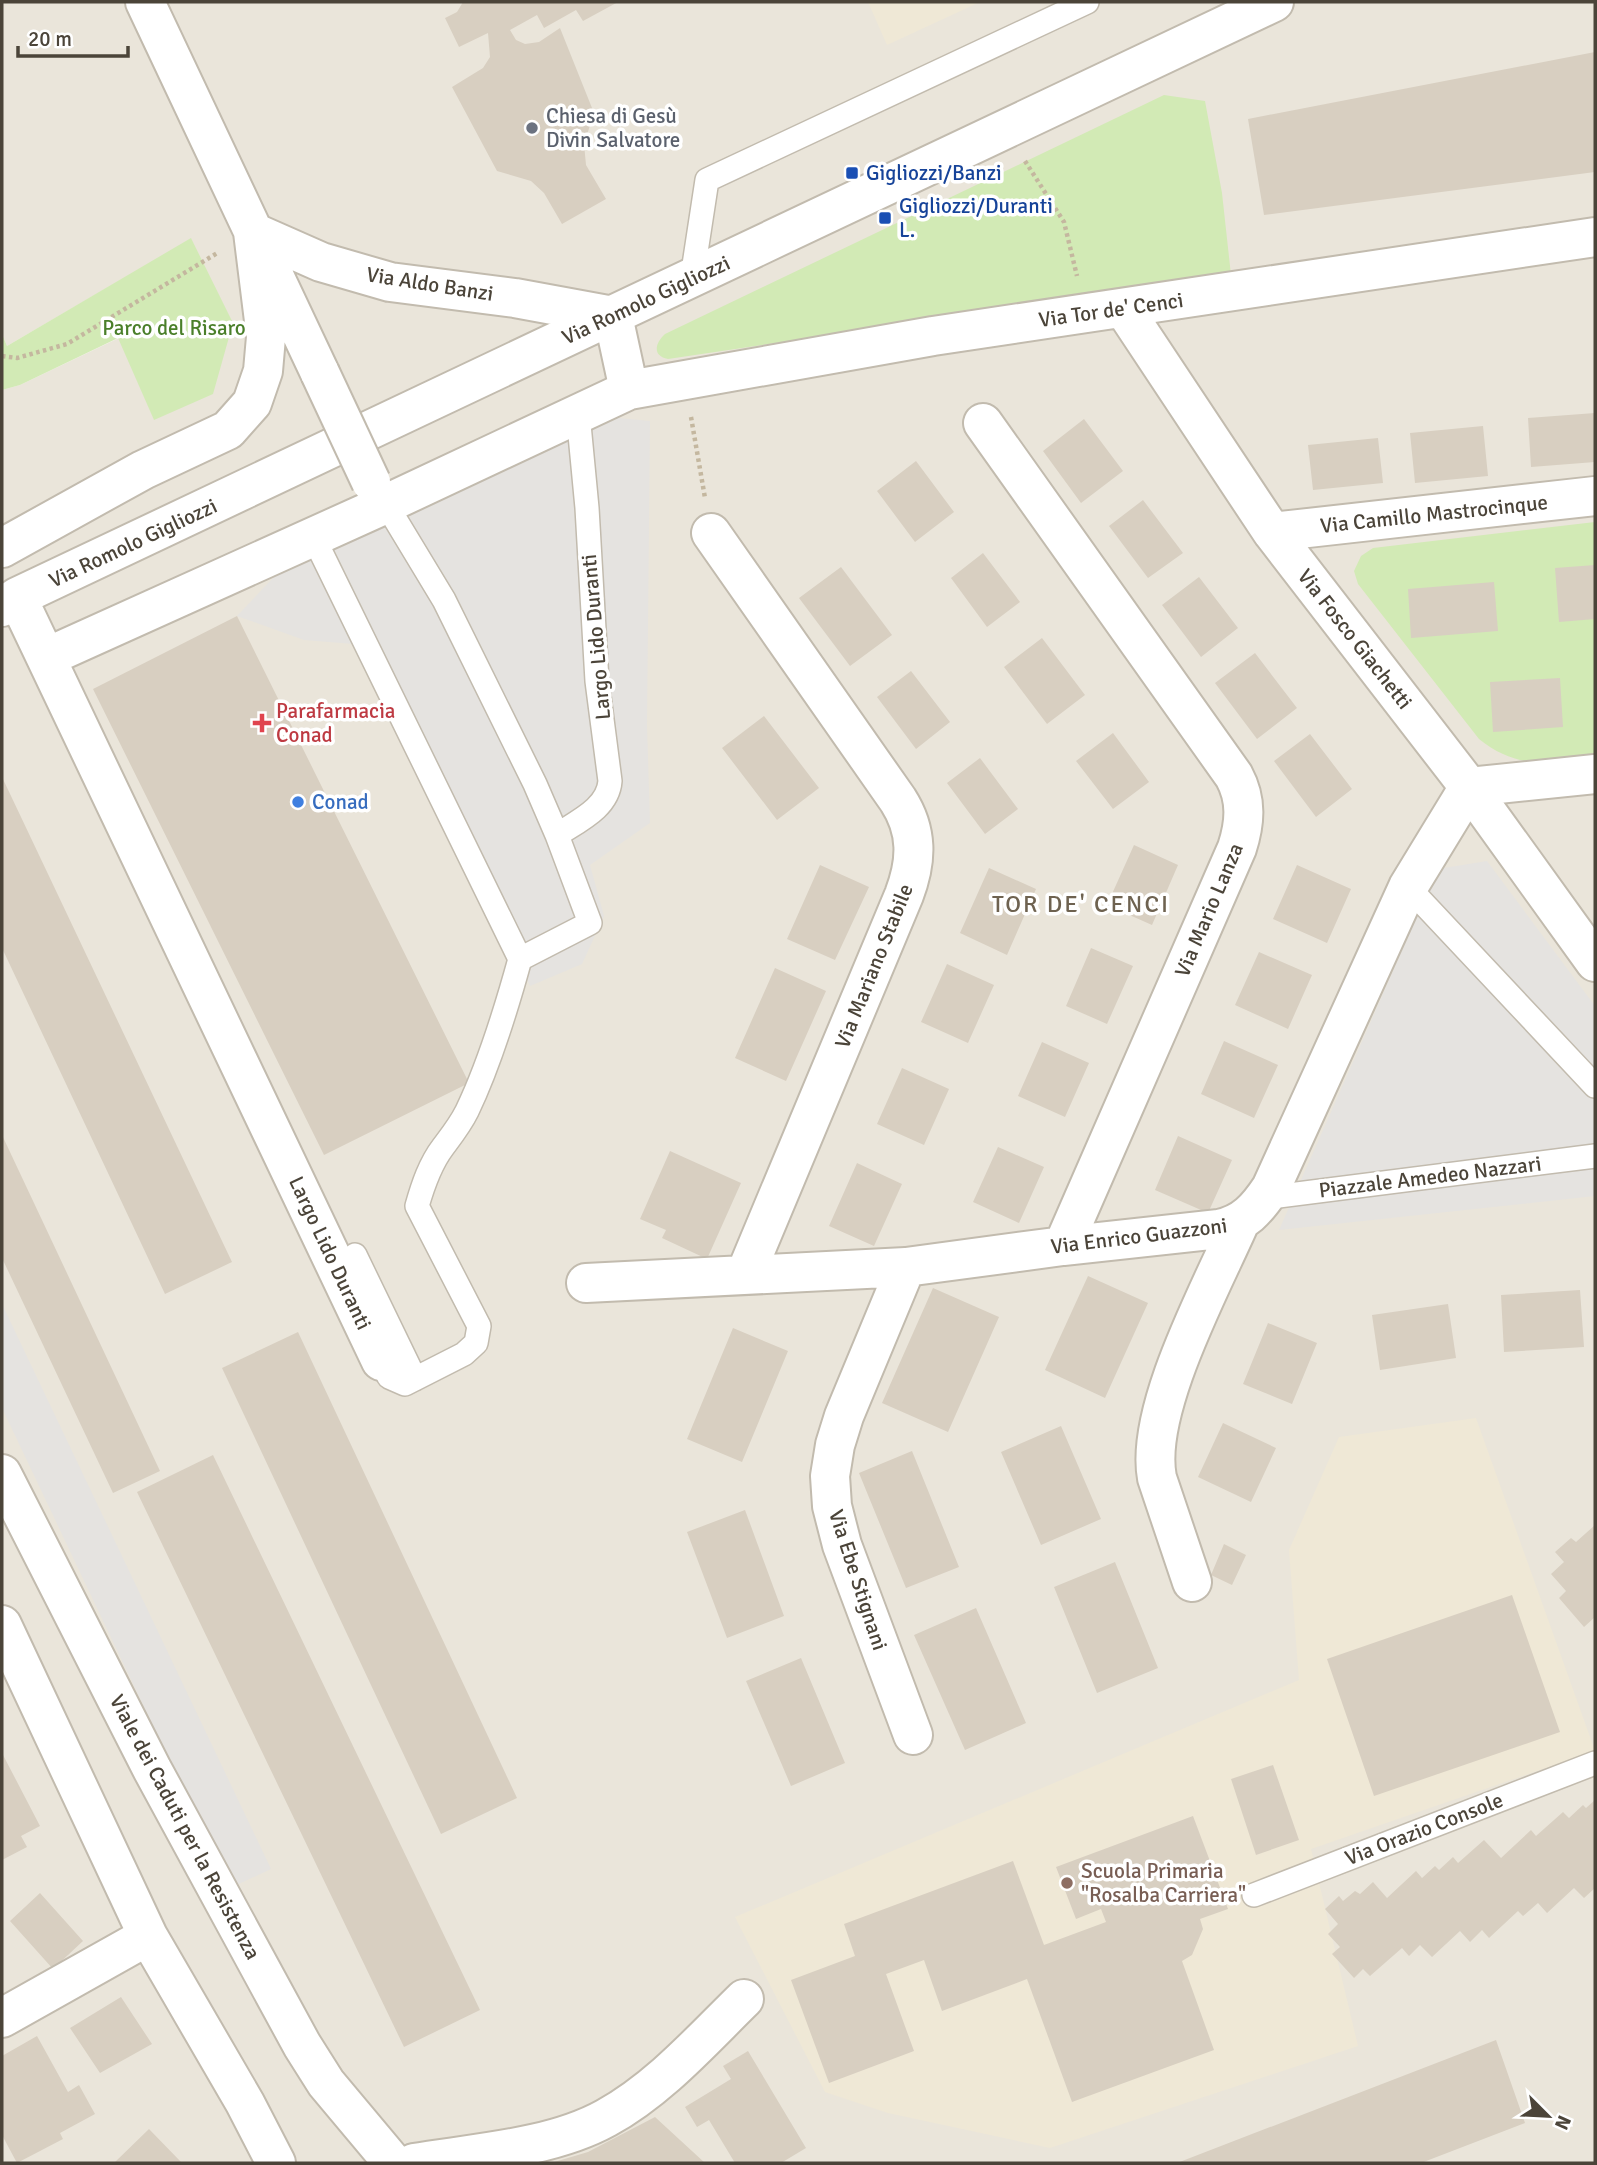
<svg xmlns="http://www.w3.org/2000/svg" width="1597" height="2165" viewBox="0 0 1597 2165" font-family="Signika,sans-serif">
<style>
.residential{fill:#eae5da}
.education{fill:#efe8d6}
.green{fill:#d2eab5}
.parking{fill:#e5e3e0}
.building{fill:#d8cfc1}
.lines{fill:none;stroke-linecap:round;stroke-linejoin:round}
.lane-casing{stroke:#c2bbae;stroke-width:26}
.street-casing{stroke:#c2bbae;stroke-width:42}
.path{stroke:#c4b79f;stroke-width:4.5;stroke-dasharray:3.5 3.5;stroke-linecap:butt}
.lane{stroke:#fff;stroke-width:23}
.street{stroke:#fff;stroke-width:38}
.street-bridge-casing{stroke:#c2bbae;stroke-width:42;stroke-linecap:butt}
.street-bridge{stroke:#fff;stroke-width:38}
.worship-dot{fill:#6b7280;stroke:#fff;stroke-width:2.5}
.transit-dot{fill:#1a4fb4;stroke:#fff;stroke-width:2.5}
.health-dot{fill:#e0444e;stroke:#fff;stroke-width:2.5}
.shop-dot{fill:#3f7fe0;stroke:#fff;stroke-width:2.5}
.education-dot{fill:#8d6e63;stroke:#fff;stroke-width:2.5}
.labels{text-anchor:middle;dominant-baseline:central;stroke-width:7;stroke-linejoin:round;paint-order:stroke}
.worship-label{font-size:21px;fill:#5b616d;stroke:#fff;text-anchor:start}
.transit-label{font-size:21px;fill:#164399;stroke:#fff;text-anchor:start}
.street-label{font-size:21px;fill:#4b4439;stroke:#fff}
.park-label{font-size:21px;fill:#4a7f2a;stroke:#fff}
.health-label{font-size:21px;fill:#be3a42;stroke:#fff;text-anchor:start}
.shop-label{font-size:21px;fill:#366cbe;stroke:#fff;text-anchor:start}
.education-label{font-size:21px;fill:#785e54;stroke:#fff;text-anchor:start}
.quarter-label{font-size:24px;letter-spacing:2px;fill:#6e6250;stroke:#fff}
</style>
<rect width="100%" height="100%" fill="#f6f3ec"/>
<path class="residential" d="M 2,2 L 1595,2 L 1595,2163 L 2,2163 L 2,390 L 20,385 L 119,338 L 154,419 L 233,324 L 191,239 L 7,346 L 2,334 Z"/>
<path class="education" d="M 868,2 L 980,2 L 887,45 Z
M 1476,1418 L 1595,1751 L 1311,1849 L 1358,2046 L 1050,2148 L 888,2113 L 825,2092 L 735,1917 L 1299,1680 L 1289,1550 L 1339,1437 Z"/>
<path class="green" d="M 1164,95 L 1205,101 L 1222,193 L 1231,275 L 668,359 C 652,356 655,343 665,334 Z
M 191,238 L 233,323 L 213,394 L 154,420 L 118,338 L 20,385 L 2,390 L 2,334 L 7,346 Z
M 1595,522 L 1595,762 C 1550,764 1516,769 1479,739 L 1358,584 L 1354,571 L 1361,556 L 1373,548 Z"/>
<path class="parking" d="M 578,414 L 650,421 L 647,725 L 650,823 L 590,865 L 604,916 L 582,964 L 530,986 L 366,645 L 304,640 L 237,616 L 313,536 Z
M 1487,861 L 1595,1006 L 1595,1196 L 1279,1230 L 1438,869 Z
M 2,1304 L 271,1869 L 230,1888 L 2,1408 Z"/>
<path class="building" d="M 463,2 L 618,2 L 583,21 L 576,10 L 544,28 L 537,15 L 510,30 L 516,40 L 525,44 L 539,42 L 560,28 L 594,113 L 584,144 L 586,165 L 606,199 L 562,224 L 544,193 L 531,181 L 497,171 L 452,87 L 483,68 L 490,57 L 488,33 L 459,47 L 445,18 L 457,12 Z
M 1595,52 L 1595,172 L 1264,215 L 1248,119 Z
M 1595,413 L 1595,462 L 1531,467 L 1528,418 Z
M 1084,419 L 1123,471 L 1081,503 L 1043,451 Z
M 1483,426 L 1488,476 L 1415,483 L 1410,433 Z
M 1378,438 L 1383,483 L 1313,490 L 1308,445 Z
M 916,461 L 954,512 L 915,542 L 877,491 Z
M 1143,500 L 1183,553 L 1148,578 L 1109,526 Z
M 983,553 L 1020,602 L 987,627 L 951,578 Z
M 1595,565 L 1595,619 L 1559,622 L 1555,568 Z
M 841,567 L 892,635 L 850,666 L 799,598 Z
M 1199,577 L 1238,628 L 1201,657 L 1162,605 Z
M 1494,582 L 1498,631 L 1411,638 L 1408,589 Z
M 237,616 L 469,1083 L 324,1155 L 93,689 Z
M 1042,638 L 1085,695 L 1047,724 L 1004,667 Z
M 1255,653 L 1297,708 L 1257,739 L 1215,683 Z
M 911,671 L 950,722 L 916,749 L 877,697 Z
M 1560,678 L 1563,727 L 1493,732 L 1490,682 Z
M 764,716 L 819,788 L 777,820 L 722,748 Z
M 1113,733 L 1149,782 L 1113,809 L 1076,761 Z
M 1310,734 L 1352,789 L 1316,817 L 1274,761 Z
M 980,758 L 1018,809 L 985,834 L 947,783 Z
M 2,777 L 232,1262 L 165,1294 L 2,948 Z
M 1134,845 L 1178,865 L 1152,925 L 1107,905 Z
M 820,865 L 869,887 L 835,960 L 787,939 Z
M 1297,865 L 1351,889 L 1327,943 L 1273,919 Z
M 989,868 L 1036,889 L 1007,955 L 960,933 Z
M 1091,948 L 1133,966 L 1107,1024 L 1066,1006 Z
M 1259,952 L 1312,975 L 1288,1029 L 1235,1005 Z
M 947,964 L 994,985 L 968,1043 L 921,1022 Z
M 775,968 L 826,991 L 786,1081 L 735,1058 Z
M 1224,1041 L 1278,1065 L 1254,1118 L 1201,1094 Z
M 1042,1042 L 1089,1063 L 1065,1117 L 1018,1096 Z
M 902,1068 L 949,1089 L 924,1145 L 877,1124 Z
M 2,1135 L 160,1471 L 113,1493 L 2,1258 Z
M 1178,1136 L 1232,1160 L 1208,1213 L 1155,1190 Z
M 998,1147 L 1044,1167 L 1019,1223 L 973,1202 Z
M 670,1151 L 741,1183 L 707,1259 L 662,1238 L 666,1230 L 640,1219 Z
M 857,1163 L 902,1184 L 874,1246 L 829,1226 Z
M 1088,1276 L 1148,1303 L 1105,1398 L 1045,1370 Z
M 933,1288 L 999,1317 L 948,1432 L 882,1403 Z
M 1580,1290 L 1584,1347 L 1504,1352 L 1501,1295 Z
M 1448,1304 L 1456,1358 L 1380,1370 L 1372,1315 Z
M 1268,1323 L 1317,1343 L 1292,1404 L 1243,1384 Z
M 733,1328 L 788,1351 L 742,1462 L 687,1439 Z
M 298,1332 L 517,1798 L 441,1834 L 222,1368 Z
M 1223,1423 L 1276,1448 L 1251,1502 L 1198,1477 Z
M 1061,1426 L 1101,1519 L 1041,1545 L 1001,1452 Z
M 912,1451 L 959,1567 L 906,1588 L 859,1473 Z
M 213,1455 L 480,2010 L 404,2047 L 137,1492 Z
M 745,1510 L 784,1616 L 727,1638 L 687,1532 Z
M 1595,1525 L 1595,1617 L 1584,1627 L 1559,1598 L 1566,1591 L 1551,1574 L 1564,1562 L 1555,1552 L 1571,1538 L 1576,1542 Z
M 1224,1544 L 1246,1555 L 1232,1585 L 1211,1575 Z
M 1115,1562 L 1158,1668 L 1097,1693 L 1054,1587 Z
M 1512,1595 L 1560,1732 L 1374,1796 L 1327,1659 Z
M 976,1608 L 1026,1723 L 965,1750 L 914,1635 Z
M 801,1658 L 845,1763 L 791,1786 L 746,1681 Z
M 2,1753 L 40,1826 L 21,1836 L 27,1847 L 2,1860 Z
M 1273,1765 L 1299,1840 L 1256,1855 L 1231,1779 Z
M 1595,1800 L 1595,1888 L 1584,1898 L 1574,1888 L 1547,1913 L 1538,1903 L 1523,1916 L 1518,1911 L 1489,1938 L 1482,1930 L 1470,1942 L 1460,1931 L 1432,1957 L 1420,1945 L 1409,1956 L 1402,1948 L 1370,1976 L 1363,1969 L 1354,1978 L 1332,1954 L 1340,1947 L 1328,1934 L 1338,1924 L 1325,1909 L 1339,1896 L 1343,1901 L 1355,1891 L 1360,1894 L 1373,1882 L 1387,1898 L 1416,1871 L 1422,1878 L 1435,1866 L 1439,1870 L 1453,1857 L 1458,1863 L 1484,1840 L 1501,1858 L 1531,1830 L 1536,1836 L 1563,1812 L 1569,1818 L 1583,1805 L 1586,1808 Z
M 1193,1816 L 1228,1909 L 1200,1919 L 1203,1929 L 1192,1955 L 1182,1961 L 1214,2050 L 1072,2102 L 1027,1979 L 942,2011 L 924,1960 L 886,1974 L 914,2051 L 829,2083 L 791,1980 L 855,1956 L 844,1924 L 1013,1861 L 1044,1945 L 1106,1922 L 1101,1909 L 1076,1919 L 1056,1867 Z
M 40,1893 L 83,1941 L 53,1969 L 10,1921 Z
M 121,1997 L 152,2044 L 100,2073 L 70,2028 Z
M 37,2036 L 68,2092 L 79,2085 L 95,2114 L 60,2133 L 63,2139 L 17,2163 L 2,2135 L 2,2056 Z
M 1496,2040 L 1525,2123 L 1421,2163 L 1177,2163 Z
M 748,2051 L 806,2148 L 781,2163 L 735,2163 L 709,2120 L 697,2127 L 685,2107 L 731,2079 L 723,2066 Z
M 655,2117 L 705,2163 L 551,2163 L 588,2152 Z
M 149,2129 L 182,2163 L 114,2163 Z"/>
<g class="lines">
<g class="lane-casing">
<path id="lane" d="M 692,278 L 707,180 L 1087,2
M 386,504 L 444,600 L 535,784 L 557,835 L 590,923 L 520,959
M 313,536 L 520,959 C 506,1010 490,1063 467,1111 C 460,1125 452,1135 443,1147 C 430,1164 423,1185 417,1206 L 479,1326 L 476,1343 L 464,1354 L 405,1384 L 389,1377 L 381,1361
M 557,835 C 578,821 608,808 610,781 L 597,681 L 587,508 L 578,414
M 1408,887 L 1595,1086
M 1264,1198 L 1595,1156
M 355,1255 L 415,1379
M 1254,1895 L 1595,1763"/>
</g>
<g class="street-casing">
<path id="street" d="M 145,2 L 320,373
M 253,232 L 321,262 L 390,282 L 515,298 L 613,316
M 1124,309 L 1272,532 L 1469,787 L 1595,962
M 629,390 L 933,336 L 1595,237
M 983,423 L 1234,776 C 1247,800 1245,823 1237,848 L 1063,1246
M 1272,532 L 1595,496
M 711,533 L 898,800 C 918,831 917,861 904,895 L 745,1275
M 2,548 L 143,470 L 228,430 L 252,403 L 263,371 L 266,337 L 253,232
M 17,597 L 381,1361
M 2,607 L 17,597 L 1274,2
M 47,657 L 386,504 L 629,390 L 613,316
M 906,1267 L 844,1416 L 835,1445 L 830,1476 L 832,1506 L 842,1545 L 913,1735
M 586,1283 L 906,1267 L 1063,1246 L 1219,1229 C 1244,1224 1257,1209 1271,1188 L 1408,887 L 1469,787 L 1595,774
M 2,1474 L 152,1769 L 302,2045 L 326,2083 L 393,2163
M 1192,1582 L 1157,1478 C 1144,1410 1212,1286 1240,1222
M 2,1625 L 148,1936 L 245,2103 L 276,2163
M 2,2018 L 148,1936
M 414,2163 C 475,2153 552,2148 606,2118 C 659,2089 702,2040 744,1999"/>
</g>
<path class="path" d="M 1025,161 L 1064,222 L 1077,276
M 2,356 L 17,358 L 67,344 L 219,252
M 691,417 L 705,498"/>
<use href="#lane" class="lane"/>
<use href="#street" class="street"/>
<g class="street-bridge-casing">
<path id="street-bridge" d="M 320,373 L 371,482"/>
</g>
<use href="#street-bridge" class="street-bridge"/>
</g>
<circle class="worship-dot" cx="532" cy="128" r="7"/>
<g class="transit-dot">
<rect x="845" y="166" width="14" height="14" rx="3.5"/>
<rect x="878" y="211" width="14" height="14" rx="3.5"/>
</g>
<path class="health-dot" d="M258.5 712.5h7v7h7v7h-7v7h-7v-7h-7v-7h7z"/>
<circle class="shop-dot" cx="298" cy="802" r="7"/>
<circle class="education-dot" cx="1067" cy="1883" r="7"/>
<g class="labels">
<g class="worship-label">
<text x="546" y="116">Chiesa di Gesù<tspan x="546" dy="24">Divin Salvatore</tspan></text>
</g>
<g class="transit-label">
<text x="866" y="173">Gigliozzi/Banzi</text>
<text x="899" y="206">Gigliozzi/Duranti<tspan x="899" dy="24">L.</tspan></text>
</g>
<g class="street-label">
<text transform="translate(430 284) rotate(9)">Via Aldo Banzi</text>
<text transform="translate(646 300) rotate(-25)">Via Romolo Gigliozzi</text>
<text transform="translate(1111 310) rotate(-8)">Via Tor de' Cenci</text>
<text transform="translate(1434 514) rotate(-6)">Via Camillo Mastrocinque</text>
<text transform="translate(133 543) rotate(-25)">Via Romolo Gigliozzi</text>
<text transform="translate(596 637) rotate(-95)">Largo Lido Duranti</text>
<text transform="translate(1355 639) rotate(52)">Via Fosco Giachetti</text>
<text transform="translate(1209 910) rotate(-67)">Via Mario Lanza</text>
<text transform="translate(874 966) rotate(-68)">Via Mariano Stabile</text>
<text transform="translate(1430 1177) rotate(-7)">Piazzale Amedeo Nazzari</text>
<text transform="translate(1139 1236) rotate(-7)">Via Enrico Guazzoni</text>
<text transform="translate(330 1253) rotate(65)">Largo Lido Duranti</text>
<text transform="translate(858 1580) rotate(72)">Via Ebe Stignani</text>
<text transform="translate(185 1827) rotate(62)">Viale dei Caduti per la Resistenza</text>
<text transform="translate(1424 1829) rotate(-21)">Via Orazio Console</text>
</g>
<g class="park-label">
<text x="174" y="328">Parco del Risaro</text>
</g>
<g class="health-label">
<text x="276" y="711">Parafarmacia<tspan x="276" dy="24">Conad</tspan></text>
</g>
<g class="shop-label">
<text x="312" y="802">Conad</text>
</g>
<g class="education-label">
<text x="1081" y="1871">Scuola Primaria<tspan x="1081" dy="24">"Rosalba Carriera"</tspan></text>
</g>
<g class="quarter-label">
<text x="1081" y="904">TOR DE' CENCI</text>
</g>
</g>
<rect width="1597" height="2165" fill="none" stroke="#4b4439" stroke-width="7"/>
<g transform="translate(1548 2116) rotate(114)" stroke="#ffffff" stroke-width="5" paint-order="stroke">
<path d="M0-5L12 26L0 18L-12 26Z" fill="#4b4439"/>
<text y="-10" font-size="19" font-weight="bold" text-anchor="middle" fill="#4b4439">N</text>
</g>
<path d="M18 46v10h110v-10" fill="none" stroke="#4b4439" stroke-width="3.5"/>
<text x="28" y="46" font-size="21" fill="#4b4439" stroke="#ffffff" stroke-width="5" paint-order="stroke">20 m</text>
</svg>
